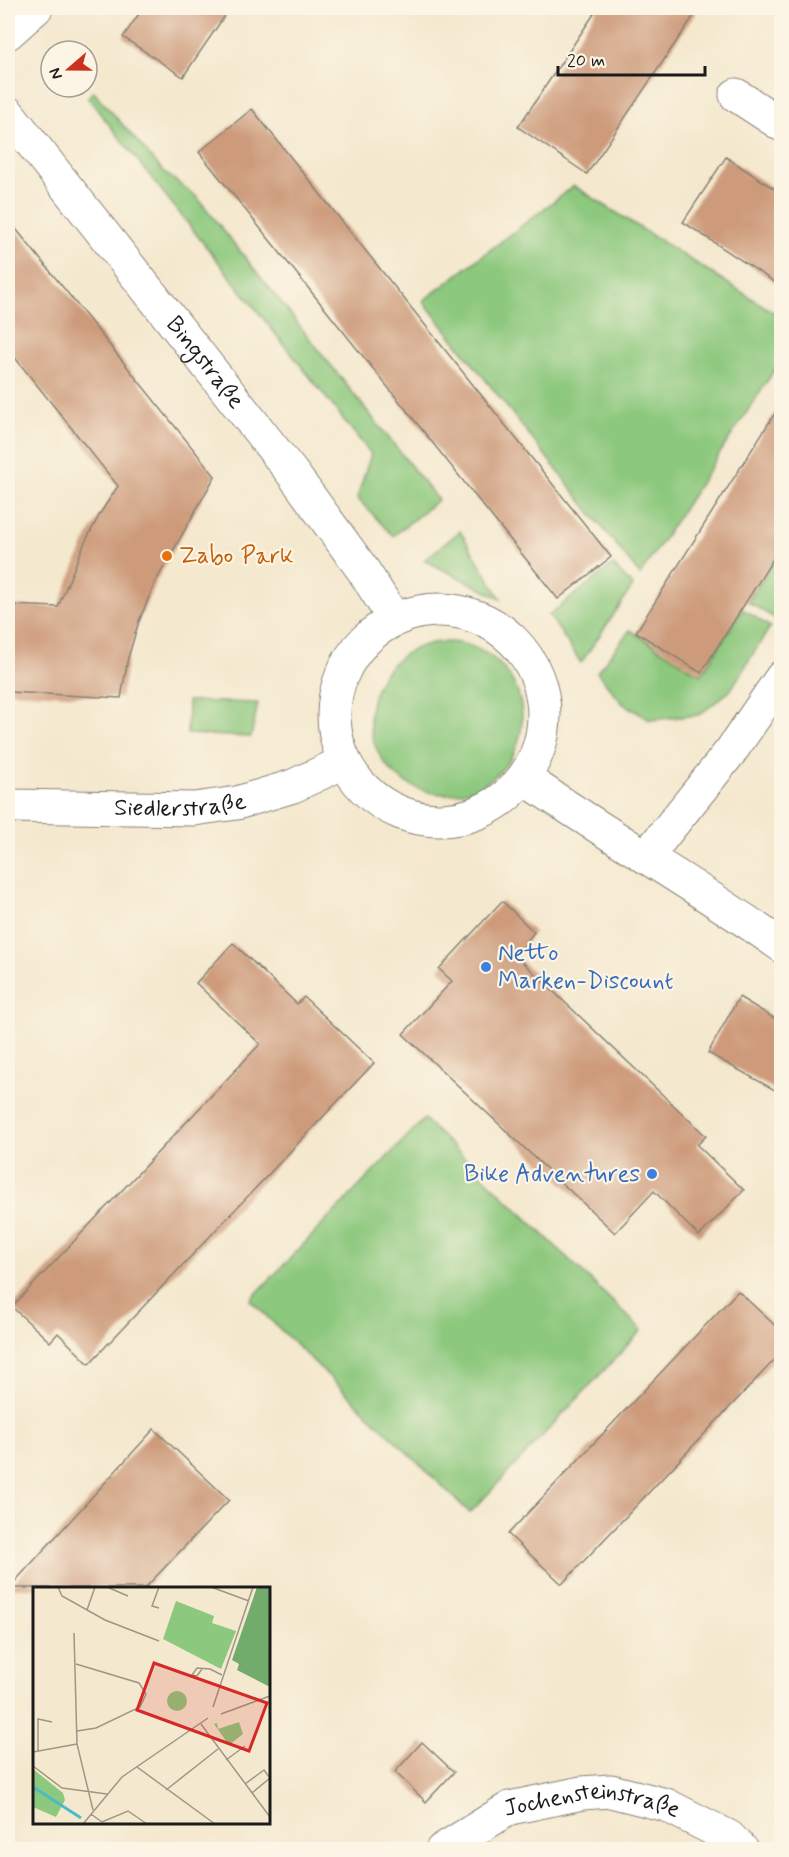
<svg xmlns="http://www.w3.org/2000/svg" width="789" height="1857" viewBox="0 0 789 1857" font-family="Mynerve,sans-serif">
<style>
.green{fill:#8cc87d;stroke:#54724c;stroke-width:1.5}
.building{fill:#cd9b7b}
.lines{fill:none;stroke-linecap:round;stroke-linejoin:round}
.minor-casing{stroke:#888275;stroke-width:35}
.minor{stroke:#fff;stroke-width:33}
.food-dot{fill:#e8710a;stroke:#fcf5e5;stroke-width:2}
.shop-dot{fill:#3f7fe0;stroke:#fcf5e5;stroke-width:2}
.labels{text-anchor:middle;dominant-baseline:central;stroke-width:4.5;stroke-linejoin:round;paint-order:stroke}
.street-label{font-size:24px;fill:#1c1c1c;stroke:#fcf5e5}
.food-label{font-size:24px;fill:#c56008;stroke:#fcf5e5;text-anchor:start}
.shop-label{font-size:24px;fill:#366cbe;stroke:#fcf5e5;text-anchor:start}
.inset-river{fill:none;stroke:#4dbbc7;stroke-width:3}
.inset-road{fill:none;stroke:#9e9687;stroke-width:1.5}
.view{fill:#d62828;fill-opacity:0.15;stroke:#d62828;stroke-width:3}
.inset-edge{fill:none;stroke:#1c1c1c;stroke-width:3}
</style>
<rect width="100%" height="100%" fill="#fcf5e5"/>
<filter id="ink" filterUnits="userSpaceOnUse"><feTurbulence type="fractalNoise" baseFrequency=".0167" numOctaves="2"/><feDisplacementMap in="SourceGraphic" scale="12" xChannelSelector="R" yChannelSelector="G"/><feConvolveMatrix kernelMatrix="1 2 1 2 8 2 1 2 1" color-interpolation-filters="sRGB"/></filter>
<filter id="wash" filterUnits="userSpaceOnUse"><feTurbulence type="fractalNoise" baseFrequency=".008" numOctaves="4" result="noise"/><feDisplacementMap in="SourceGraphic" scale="24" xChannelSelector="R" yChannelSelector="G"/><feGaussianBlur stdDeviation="1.35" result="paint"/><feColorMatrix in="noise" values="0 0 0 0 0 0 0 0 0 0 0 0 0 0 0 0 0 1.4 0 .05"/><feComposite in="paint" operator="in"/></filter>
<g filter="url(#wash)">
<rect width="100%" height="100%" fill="#f4e8ce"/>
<path class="green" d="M 93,91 L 164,172 L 197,197 L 438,500 L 393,536 L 357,498 L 371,454 L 88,98 Z
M 574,186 L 781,317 L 781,360 L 640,575 L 423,301 Z
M 460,531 L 501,599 L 424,560 Z
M 781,549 L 781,611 L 776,619 L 748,602 Z
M 613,565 L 633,586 L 581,663 L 549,615 Z
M 743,609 L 770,627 L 730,691 L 699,715 L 650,720 L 622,703 L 597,672 L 630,630 L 701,675 Z
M370 718a76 76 0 1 1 152 0a76 76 0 1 1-152 0Z
M 188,701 L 258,703 L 251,737 L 187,734 Z
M 424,1119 L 642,1330 L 470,1513 L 250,1300 Z"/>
<g id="blocks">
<path class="building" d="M 143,8 L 230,8 L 183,77 L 123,37 Z
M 598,8 L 699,8 L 587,174 L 518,127 Z
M 252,109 L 611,557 L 558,599 L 199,152 Z
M 726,157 L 782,194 L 782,287 L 683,222 Z
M 8,219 L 215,476 L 155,583 L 139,621 L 128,658 L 121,698 L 8,692 L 8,605 L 58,607 L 84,544 L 101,512 L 118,486 L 8,349 Z
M 782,402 L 782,545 L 701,673 L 636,632 Z
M 502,901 L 534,932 L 516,956 L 706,1136 L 697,1145 L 744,1190 L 699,1236 L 654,1191 L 615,1233 L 403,1034 L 452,981 L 439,969 Z
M 233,943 L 297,1004 L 304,997 L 374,1063 L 89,1364 L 58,1333 L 50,1342 L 12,1307 L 260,1044 L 196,983 Z
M 739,997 L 782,1023 L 782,1094 L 708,1053 Z
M 738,1291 L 782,1332 L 782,1352 L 562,1584 L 508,1534 Z
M 154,1429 L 229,1500 L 145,1588 L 9,1588 Z
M 422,1742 L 454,1772 L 426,1802 L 395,1772 Z"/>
</g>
</g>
<g filter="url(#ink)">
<use href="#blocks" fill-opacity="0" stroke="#888275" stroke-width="1.5"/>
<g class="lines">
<g class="minor-casing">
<g id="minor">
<path d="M 8,33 L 36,8"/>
<path d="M 736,95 L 782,125"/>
<path id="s1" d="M 8,113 L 293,474 L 363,570 L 393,617"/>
<circle cx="439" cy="715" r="105"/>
<path d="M 524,778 C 608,836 698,886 782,946"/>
<path id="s2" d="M 8,806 L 194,809 L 237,803 L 293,786 L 344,762"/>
<path d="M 646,857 L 731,751 L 782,677"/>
<path id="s3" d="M 442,1850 L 510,1808 L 582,1793 L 611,1791 L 666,1805 L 729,1837 L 742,1850"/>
</g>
</g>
<use href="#minor" class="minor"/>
</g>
</g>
<circle class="food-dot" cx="167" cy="556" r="6"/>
<g class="shop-dot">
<circle cx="486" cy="967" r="6"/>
<circle cx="652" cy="1174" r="6"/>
</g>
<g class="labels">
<g class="street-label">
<text stroke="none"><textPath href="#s1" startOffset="318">Bingstraße</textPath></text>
<text stroke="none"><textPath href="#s2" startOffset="172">Siedlerstraße</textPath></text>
<text stroke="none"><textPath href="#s3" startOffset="164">Jochensteinstraße</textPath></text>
</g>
<g class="food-label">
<text x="179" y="556">Zabo Park</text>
</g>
<g class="shop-label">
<text x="498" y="953">Netto<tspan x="498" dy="28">Marken-Discount</tspan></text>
<text x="640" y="1174" text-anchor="end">Bike Adventures</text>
</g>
</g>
<g transform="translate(33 1587)">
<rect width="237" height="237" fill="#f4e8ce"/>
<path d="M 143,14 L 181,29 L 179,36 L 203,44 L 188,82 L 130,52 ZM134 114a10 10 0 1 1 20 0a10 10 0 1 1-20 0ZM 206,135 L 210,147 L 196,158 L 181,137 L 184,136 L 185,142 ZM 0,182 L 30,206 L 32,213 L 23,230 L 0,220 Z" fill="#8cc87d"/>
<path d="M 224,0 L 237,0 L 237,100 L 204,83 L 206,77 L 199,73 Z" fill="#71ac6c"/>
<path class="inset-river" d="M 0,200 L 48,231"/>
<path class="inset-road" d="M 25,0 L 29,9 L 72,33 L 126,54M 74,0 L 95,9M 178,0 L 216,14M 126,21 L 119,19 L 126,0M 54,23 L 62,0M 41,46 L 44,157 L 60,223M 43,77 L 106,96 L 113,107 L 107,120 L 63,141 L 44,144M 169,82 L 164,89 L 159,88 L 164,81 L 177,82 L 189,88M 180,120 L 220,0M 188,127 L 237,109M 168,137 L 237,230M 5,164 L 5,132 L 19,135M 0,165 L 44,157M 193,173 L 212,159M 0,179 L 29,201 L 74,207M 104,180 L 182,237M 212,197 L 231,183 L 237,191M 133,203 L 185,162M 219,206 L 237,191M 58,227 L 69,235 L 95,224 L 114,237M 50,237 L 89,190 L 175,131"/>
<path class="view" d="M 121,76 L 234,116 L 216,164 L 104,123 Z"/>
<rect width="237" height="237" class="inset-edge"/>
</g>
<rect width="789" height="1857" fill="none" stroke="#fcf5e5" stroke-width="30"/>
<g transform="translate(69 69) rotate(250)"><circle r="28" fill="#fcf5e5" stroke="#a29e95" stroke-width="1.5"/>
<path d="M0-4.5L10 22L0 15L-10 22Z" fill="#c8321e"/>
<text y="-9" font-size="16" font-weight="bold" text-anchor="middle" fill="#1c1c1c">N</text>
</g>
<path d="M558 66v9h147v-9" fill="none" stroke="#1c1c1c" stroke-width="3"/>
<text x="567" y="66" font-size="18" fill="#1c1c1c" stroke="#fcf5e5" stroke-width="4.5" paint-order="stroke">20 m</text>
</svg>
